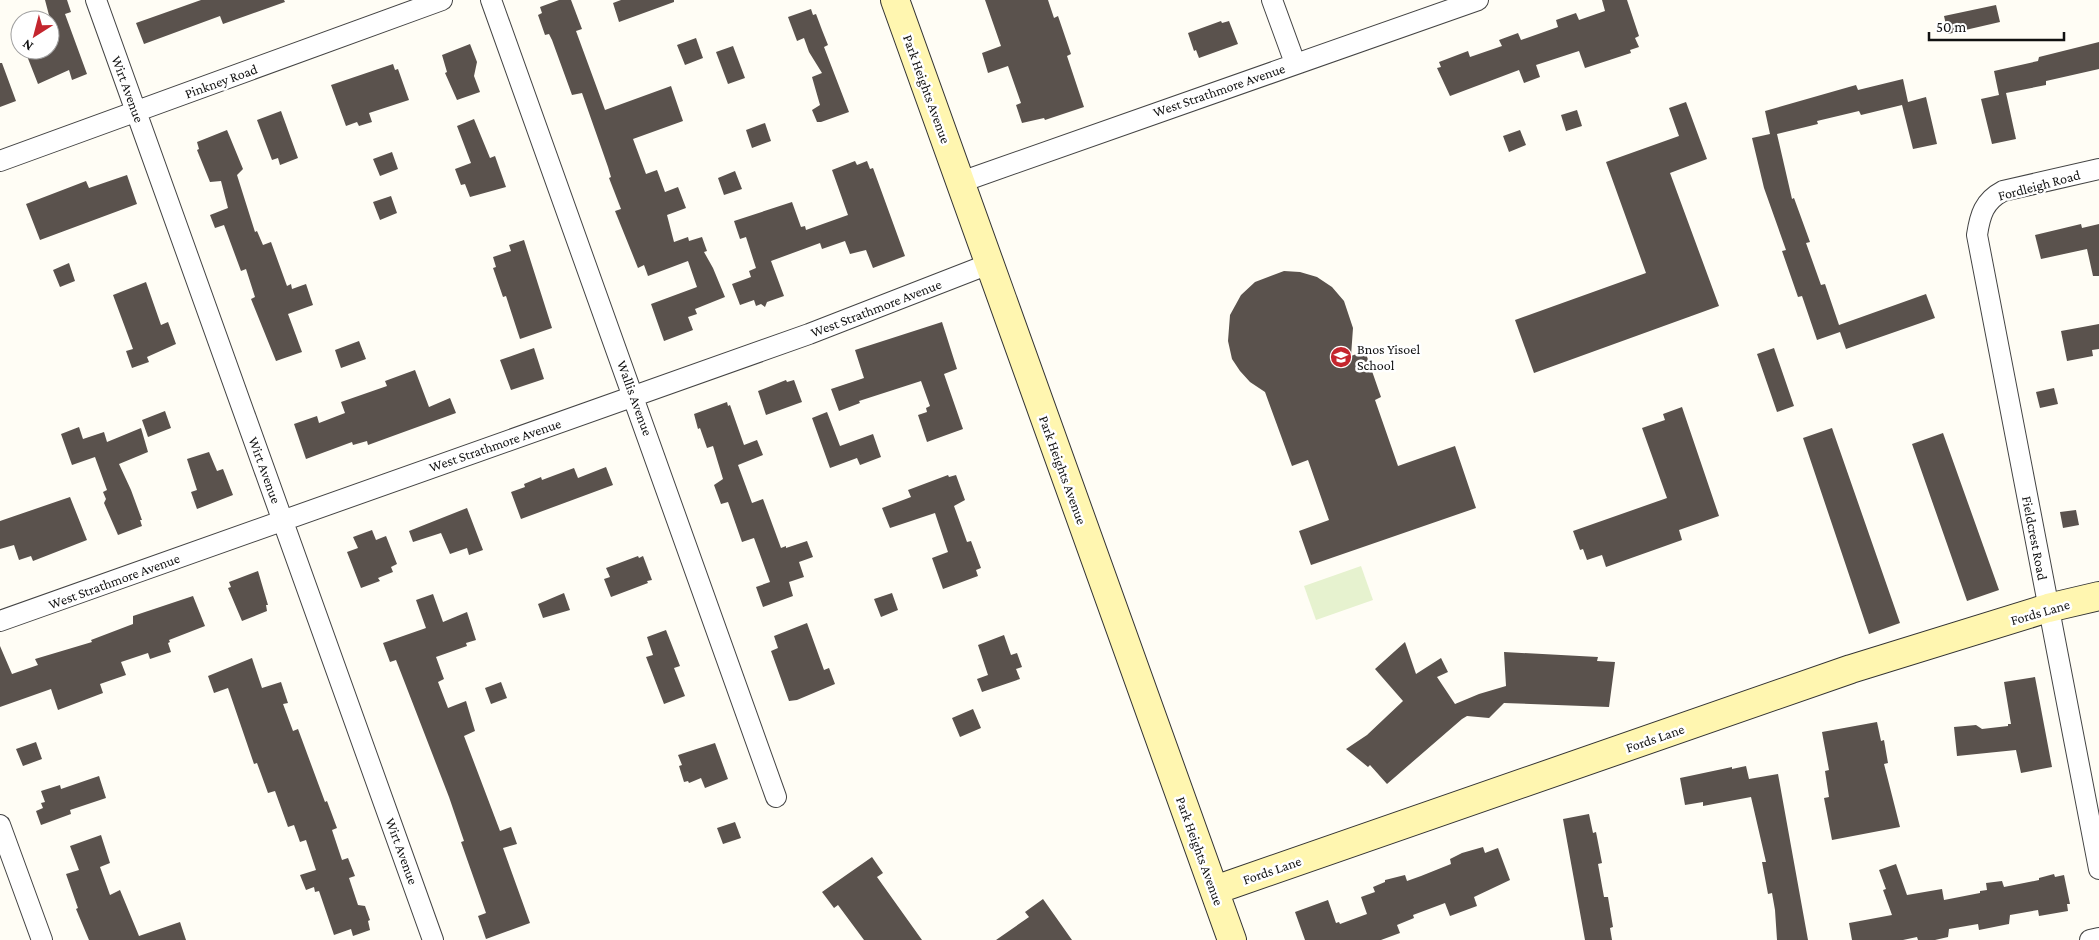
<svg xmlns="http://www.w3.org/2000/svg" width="2099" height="940" viewBox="0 0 2099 940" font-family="'Crimson Pro',serif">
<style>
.pitch{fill:#e6f2cf}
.building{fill:#5a524d}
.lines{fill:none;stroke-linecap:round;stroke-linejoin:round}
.street-casing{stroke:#444;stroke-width:22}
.secondary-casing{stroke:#333;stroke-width:30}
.street{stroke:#fff;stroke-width:20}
.secondary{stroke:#fff6b0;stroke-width:28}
.labels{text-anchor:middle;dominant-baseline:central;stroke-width:5;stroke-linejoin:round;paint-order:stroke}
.street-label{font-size:14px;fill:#111;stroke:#fff}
.poi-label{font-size:14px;fill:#111;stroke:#fff;text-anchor:start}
</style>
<rect width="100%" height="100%" fill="#fffdf5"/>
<path class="pitch" d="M 1361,566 L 1373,600 L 1316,620 L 1304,586 Z"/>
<path class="building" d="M 45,0 L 67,0 L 71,12 L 65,14 L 87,74 L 72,80 L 69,70 L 38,84 L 27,56 L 33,54 L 31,50 L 50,50 L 50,39 L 55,38 Z
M 201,0 L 284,0 L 285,2 L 223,24 L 220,16 L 144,44 L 136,23 Z
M 559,0 L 571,0 L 582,29 L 576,31 L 605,110 L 671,86 L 683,121 L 633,139 L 646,174 L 657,170 L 665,192 L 678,187 L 686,208 L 667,215 L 674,242 L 688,237 L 689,241 L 702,237 L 707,251 L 704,252 L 713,268 L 725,297 L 695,309 L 697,314 L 688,317 L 693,330 L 664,341 L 651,304 L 697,287 L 688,261 L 648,276 L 644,265 L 638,268 L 615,211 L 621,209 L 609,178 L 611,177 L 608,167 L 582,93 L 572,95 L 552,40 L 549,34 L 545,35 L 538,15 L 542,13 L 540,7 Z
M 621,0 L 674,0 L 674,2 L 619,22 L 613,3 Z
M 985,0 L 1048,0 L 1054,18 L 1058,16 L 1071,54 L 1067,56 L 1084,107 L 1045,120 L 1044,118 L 1022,123 L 1016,105 L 1021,103 L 1008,66 L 988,73 L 982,53 L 1001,46 Z
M 1602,0 L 1627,0 L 1639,36 L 1635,38 L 1639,47 L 1630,50 L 1631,53 L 1585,68 L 1579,51 L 1536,65 L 1540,77 L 1524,83 L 1519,70 L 1450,96 L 1437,68 L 1441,67 L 1439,62 L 1468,51 L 1470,57 L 1502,46 L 1499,40 L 1518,33 L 1521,40 L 1558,27 L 1556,20 L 1576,13 L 1579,20 L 1605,11 Z
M 1996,5 L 2000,22 L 1948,34 L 1944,16 Z
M 811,9 L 813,15 L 816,14 L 822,30 L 828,45 L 824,47 L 849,112 L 821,122 L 817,122 L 812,110 L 820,105 L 812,77 L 822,73 L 809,52 L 804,38 L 797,41 L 788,17 Z
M 1221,21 L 1222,23 L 1229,21 L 1238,44 L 1199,58 L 1196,50 L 1194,51 L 1188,33 Z
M 696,38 L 703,58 L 685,65 L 677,45 Z
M 2099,42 L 2099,69 L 2046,81 L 2046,85 L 2006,93 L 2016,139 L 1992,144 L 1981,99 L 1999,95 L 1994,71 L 2038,61 L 2039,57 Z
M 470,44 L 477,62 L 474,76 L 480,92 L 457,100 L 445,73 L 447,72 L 442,55 Z
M 733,46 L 745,78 L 728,84 L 716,52 Z
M 0,63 L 2,63 L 16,101 L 0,107 Z
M 393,64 L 395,70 L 398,69 L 409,100 L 369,113 L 372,122 L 359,126 L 357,122 L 346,126 L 331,85 Z
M 1903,79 L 1908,102 L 1926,97 L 1937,144 L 1913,149 L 1902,105 L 1861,115 L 1859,111 L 1817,121 L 1818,124 L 1777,134 L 1792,199 L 1794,198 L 1810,242 L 1806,243 L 1821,285 L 1825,284 L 1839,325 L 1926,294 L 1935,318 L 1846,349 L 1840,332 L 1817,340 L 1802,296 L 1798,297 L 1782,251 L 1786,250 L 1764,188 L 1752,138 L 1770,134 L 1765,111 L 1856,85 L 1858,90 Z
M 1686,102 L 1707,159 L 1670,173 L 1719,306 L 1534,373 L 1515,320 L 1646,273 L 1606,162 L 1679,136 L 1669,108 Z
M 1577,110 L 1582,126 L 1566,131 L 1561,115 Z
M 281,111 L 298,158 L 280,165 L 278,158 L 272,160 L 257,120 Z
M 474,119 L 490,158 L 495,156 L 506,187 L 470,197 L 465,184 L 461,185 L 455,169 L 471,163 L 457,126 Z
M 765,123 L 771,141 L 752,148 L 746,130 Z
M 227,130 L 243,169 L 237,175 L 255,232 L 257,231 L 263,245 L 271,242 L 287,286 L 291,284 L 292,289 L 306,284 L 313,305 L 288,314 L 302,352 L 276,361 L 251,299 L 255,297 L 246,269 L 241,271 L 224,225 L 215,228 L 210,215 L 228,208 L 221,181 L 210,182 L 197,150 L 199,149 L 197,142 Z
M 1520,130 L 1526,145 L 1509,152 L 1503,136 Z
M 392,152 L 398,169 L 380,176 L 373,159 Z
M 855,161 L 857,165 L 867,161 L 870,169 L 873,168 L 905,256 L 873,268 L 866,250 L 850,254 L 845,241 L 822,249 L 820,243 L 771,261 L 784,296 L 767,302 L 765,307 L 761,304 L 756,306 L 754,300 L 740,305 L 732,284 L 751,277 L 749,271 L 756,268 L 746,237 L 740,239 L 734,221 L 792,202 L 801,227 L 805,226 L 806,230 L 848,215 L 832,170 Z
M 735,171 L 742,189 L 724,195 L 718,178 Z
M 127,175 L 137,204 L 40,240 L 26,204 L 86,181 L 89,188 Z
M 391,196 L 397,213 L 380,220 L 373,202 Z
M 2081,224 L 2082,228 L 2099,224 L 2099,276 L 2093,276 L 2087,249 L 2041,259 L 2035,235 Z
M 524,240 L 552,328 L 520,339 L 506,296 L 503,297 L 493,268 L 496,267 L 493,257 L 511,251 L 509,245 Z
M 69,263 L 75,281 L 60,287 L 53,270 Z
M 1284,271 L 1300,272 L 1317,277 L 1332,287 L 1344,301 L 1353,328 L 1351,356 L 1365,351 L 1381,397 L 1375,400 L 1398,466 L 1455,446 L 1476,508 L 1311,565 L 1299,531 L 1329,520 L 1308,460 L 1292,466 L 1265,392 L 1250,382 L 1240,371 L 1232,359 L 1228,341 L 1230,315 L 1241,295 L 1255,282 Z
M 146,282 L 161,325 L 168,322 L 176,344 L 147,357 L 149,362 L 132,368 L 126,351 L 133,349 L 113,295 Z
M 942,322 L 957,369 L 944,374 L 963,429 L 927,442 L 918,415 L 927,412 L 926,408 L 930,406 L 921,381 L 859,401 L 860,403 L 839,411 L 831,389 L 864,378 L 855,350 Z
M 2099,324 L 2099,349 L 2092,350 L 2093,356 L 2067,361 L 2061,331 Z
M 359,341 L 366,359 L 341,368 L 335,350 Z
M 534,348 L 544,379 L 511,390 L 500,360 Z
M 1774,348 L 1794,406 L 1777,412 L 1757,354 Z
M 415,370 L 429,407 L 450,398 L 456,413 L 368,445 L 367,441 L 353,445 L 352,442 L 306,459 L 294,424 L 317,416 L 319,423 L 345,413 L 341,402 L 387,386 L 385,381 Z
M 786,380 L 787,382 L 794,380 L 802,402 L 766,415 L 758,391 Z
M 2054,388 L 2058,404 L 2040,408 L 2036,392 Z
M 727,402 L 728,406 L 730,405 L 744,445 L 757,440 L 763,455 L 738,465 L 752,503 L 763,499 L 781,548 L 786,546 L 786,548 L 807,541 L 813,557 L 799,562 L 804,577 L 789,582 L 793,596 L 763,607 L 756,587 L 770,582 L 754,538 L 742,542 L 728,502 L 721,504 L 714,485 L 723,479 L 713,446 L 707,448 L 700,428 L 698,429 L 694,414 Z
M 1682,407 L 1719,516 L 1679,530 L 1682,540 L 1606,567 L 1602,555 L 1587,560 L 1583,549 L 1580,550 L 1573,531 L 1667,498 L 1642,428 L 1665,420 L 1663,414 Z
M 165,411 L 171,428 L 148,437 L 142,420 Z
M 827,412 L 840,446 L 873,434 L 881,457 L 860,465 L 857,458 L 830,468 L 812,418 Z
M 79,427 L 83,439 L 104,432 L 107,442 L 141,428 L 148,452 L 119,464 L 131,490 L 142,520 L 140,520 L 142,526 L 118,535 L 104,503 L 106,499 L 103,492 L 107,490 L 95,457 L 72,465 L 61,434 Z
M 1832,428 L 1900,623 L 1869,634 L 1803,438 Z
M 1943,433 L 1999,590 L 1967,601 L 1912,444 Z
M 209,452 L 217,471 L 223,469 L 233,495 L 197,509 L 191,492 L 197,490 L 187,459 Z
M 606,467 L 613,485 L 521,519 L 511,492 L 525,487 L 524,484 L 541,477 L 542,480 L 574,468 L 578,478 Z
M 948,475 L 949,477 L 956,475 L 965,500 L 954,506 L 967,542 L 971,541 L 981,568 L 976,570 L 978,576 L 943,589 L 932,558 L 948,552 L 935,513 L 890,528 L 882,508 L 911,497 L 908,490 Z
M 70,497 L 87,540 L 33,561 L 31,556 L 19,560 L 14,545 L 0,549 L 0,521 Z
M 467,508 L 483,550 L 469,555 L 467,548 L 450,554 L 441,533 L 413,542 L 409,531 Z
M 2076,510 L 2079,525 L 2063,528 L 2060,512 Z
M 372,530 L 376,540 L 386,536 L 397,564 L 391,567 L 393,572 L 378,578 L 380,581 L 361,588 L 347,552 L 358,548 L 353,537 Z
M 638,556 L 639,558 L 643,556 L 652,580 L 647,581 L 648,583 L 611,597 L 604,579 L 610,577 L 606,568 Z
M 258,571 L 268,605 L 266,605 L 267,611 L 242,621 L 228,588 L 231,587 L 229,582 Z
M 564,593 L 570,610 L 543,618 L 538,604 Z
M 892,593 L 898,610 L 881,617 L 874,599 Z
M 433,594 L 443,622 L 467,612 L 476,640 L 466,643 L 467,646 L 436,657 L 444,679 L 438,682 L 448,708 L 466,701 L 475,731 L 464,736 L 500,831 L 511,827 L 517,844 L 503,848 L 530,923 L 486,939 L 478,916 L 486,913 L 461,842 L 464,841 L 449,797 L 396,660 L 390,662 L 383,643 L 426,628 L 416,600 Z
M 193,596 L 205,626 L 169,640 L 170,642 L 168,643 L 171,652 L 150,659 L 148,653 L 121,662 L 126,675 L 100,684 L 103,693 L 58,710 L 51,689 L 0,707 L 0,646 L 12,674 L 38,665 L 35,659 L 92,642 L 91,640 L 133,624 L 133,616 Z
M 807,623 L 824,670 L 829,668 L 835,684 L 797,700 L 789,701 L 771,651 L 778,648 L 774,636 Z
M 666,630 L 680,666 L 674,668 L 685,696 L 664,704 L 646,657 L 653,655 L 647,637 Z
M 1004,635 L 1011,655 L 1017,653 L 1022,667 L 1016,669 L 1020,679 L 982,692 L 977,679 L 988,675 L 978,645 Z
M 1405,642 L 1416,674 L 1441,658 L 1448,672 L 1437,677 L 1455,704 L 1479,694 L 1506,686 L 1504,652 L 1598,657 L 1597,661 L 1615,662 L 1609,707 L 1504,703 L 1489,718 L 1467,716 L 1462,719 L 1387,784 L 1370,765 L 1368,767 L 1346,749 L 1367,735 L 1403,701 L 1375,669 Z
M 252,658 L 262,688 L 281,682 L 288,703 L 283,704 L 293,731 L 298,729 L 325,802 L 327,801 L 337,828 L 332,830 L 342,860 L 348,858 L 355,876 L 349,878 L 358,905 L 365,906 L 370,920 L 368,921 L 370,930 L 353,936 L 351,929 L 334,935 L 319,891 L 315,892 L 314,887 L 306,890 L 300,875 L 316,870 L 306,840 L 300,842 L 294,825 L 288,827 L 275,791 L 268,793 L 257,763 L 254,764 L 228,688 L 214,693 L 208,676 Z
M 2035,677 L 2052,767 L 2021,773 L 2016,750 L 1957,756 L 1954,727 L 1976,725 L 1982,729 L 2008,726 L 2008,724 L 2011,724 L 2004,682 Z
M 501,682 L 507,698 L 491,704 L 485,688 Z
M 973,709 L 981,728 L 960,737 L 952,718 Z
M 1877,722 L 1881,741 L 1884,740 L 1888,763 L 1884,764 L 1900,827 L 1832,840 L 1824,798 L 1829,797 L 1825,771 L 1829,770 L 1822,732 Z
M 36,742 L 42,759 L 23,766 L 16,749 Z
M 715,743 L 728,779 L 705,788 L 701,778 L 689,783 L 688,781 L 684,782 L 679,766 L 682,765 L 678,755 Z
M 1746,766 L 1749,779 L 1778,774 L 1808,940 L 1777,940 L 1775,910 L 1772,893 L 1768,894 L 1762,862 L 1766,862 L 1751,797 L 1703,806 L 1703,802 L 1685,805 L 1680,778 L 1732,767 L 1732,769 Z
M 99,776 L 106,798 L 70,810 L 71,814 L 41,825 L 36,811 L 43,808 L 41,803 L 45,802 L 41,791 L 60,785 L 61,789 Z
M 1589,814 L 1593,833 L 1596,832 L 1602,863 L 1598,864 L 1604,897 L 1608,897 L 1613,927 L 1610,928 L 1612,940 L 1585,940 L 1563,819 Z
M 735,822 L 741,838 L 723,844 L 717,828 Z
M 101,835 L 110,863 L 100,867 L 110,895 L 120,890 L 139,936 L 180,922 L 186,940 L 89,940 L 76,909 L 78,908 L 66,874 L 79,870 L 70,846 Z
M 1483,847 L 1485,853 L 1498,848 L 1510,880 L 1474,897 L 1477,906 L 1450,916 L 1445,903 L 1413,915 L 1414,918 L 1397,925 L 1400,933 L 1381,940 L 1305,940 L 1295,912 L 1328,900 L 1336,923 L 1339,922 L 1340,924 L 1367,914 L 1361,897 L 1375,892 L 1373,887 L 1385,882 L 1385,880 L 1405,875 L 1407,881 L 1421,876 L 1451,864 L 1450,859 L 1462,853 Z
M 872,857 L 883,873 L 877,877 L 922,940 L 864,940 L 838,905 L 834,908 L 822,892 Z
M 1896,864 L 1907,895 L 1942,889 L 1944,900 L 1980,893 L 1980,891 L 1987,890 L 1986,883 L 2002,881 L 2004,887 L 2039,880 L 2039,878 L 2054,874 L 2055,877 L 2064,875 L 2070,904 L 2067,904 L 2068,911 L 2039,916 L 2038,910 L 2010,915 L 2009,924 L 1979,930 L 1978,924 L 1949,929 L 1948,937 L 1935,940 L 1918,940 L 1917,937 L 1903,940 L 1852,940 L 1849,923 L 1892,915 L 1883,890 L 1886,889 L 1879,870 Z
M 1043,899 L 1072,940 L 996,940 L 1029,917 L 1025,912 Z"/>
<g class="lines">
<g class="street-casing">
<path id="street" d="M 96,0 L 433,940
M 491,0 L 776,797
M 1272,0 L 1295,63
M 0,161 L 442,0
M 2099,169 L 2003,191 C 1984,201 1980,215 1977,235 L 2099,869
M 961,182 L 1478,0
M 0,621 L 809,334 L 989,264
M 0,825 L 42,940
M 2090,940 L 2099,938"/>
</g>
<g class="secondary-casing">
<path id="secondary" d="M 895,0 L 1232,940
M 1215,890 L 1851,669 L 2048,608 L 2099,596"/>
</g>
<use href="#street" class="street"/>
<use href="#secondary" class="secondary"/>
</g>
<defs>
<g id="school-disc" transform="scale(1.125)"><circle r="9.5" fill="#c4262e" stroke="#fff"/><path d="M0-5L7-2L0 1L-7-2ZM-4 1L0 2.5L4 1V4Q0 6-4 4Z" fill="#fff"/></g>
</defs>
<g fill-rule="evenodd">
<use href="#school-disc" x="1341" y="357"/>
</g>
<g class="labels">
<g class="street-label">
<text transform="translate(221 81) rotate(-20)">Pinkney Road</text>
<text transform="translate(128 89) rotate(70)">Wirt Avenue</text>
<text transform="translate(927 89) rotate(70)">Park Heights Avenue</text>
<text transform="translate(1219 90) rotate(-19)">West Strathmore Avenue</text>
<text transform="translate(2039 185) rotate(-15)">Fordleigh Road</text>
<text transform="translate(876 308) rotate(-21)">West Strathmore Avenue</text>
<text transform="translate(635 398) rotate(70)">Wallis Avenue</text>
<text transform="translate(495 445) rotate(-19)">West Strathmore Avenue</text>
<text transform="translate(265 470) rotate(70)">Wirt Avenue</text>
<text transform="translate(1063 470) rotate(70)">Park Heights Avenue</text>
<text transform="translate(2035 538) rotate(79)">Fieldcrest Road</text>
<text transform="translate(114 581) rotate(-20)">West Strathmore Avenue</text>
<text transform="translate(2040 612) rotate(-16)">Fords Lane</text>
<text transform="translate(1655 738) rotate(-19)">Fords Lane</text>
<text transform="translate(402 851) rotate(70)">Wirt Avenue</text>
<text transform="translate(1200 851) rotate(70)">Park Heights Avenue</text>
<text transform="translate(1272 870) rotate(-19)">Fords Lane</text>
</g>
<g class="poi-label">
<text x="1357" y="349">Bnos Yisoel<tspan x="1357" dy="16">School</tspan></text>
</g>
</g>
<g transform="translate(35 35) rotate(216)"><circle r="24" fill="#ffffff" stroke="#a0a0a0"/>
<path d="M0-4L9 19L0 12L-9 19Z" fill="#c4262e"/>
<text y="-8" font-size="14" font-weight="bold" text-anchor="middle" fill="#111111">N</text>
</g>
<path d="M1929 32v8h135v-8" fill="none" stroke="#111111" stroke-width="2.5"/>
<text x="1936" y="32" font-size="15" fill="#111111" stroke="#ffffff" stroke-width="4" paint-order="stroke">50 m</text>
</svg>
